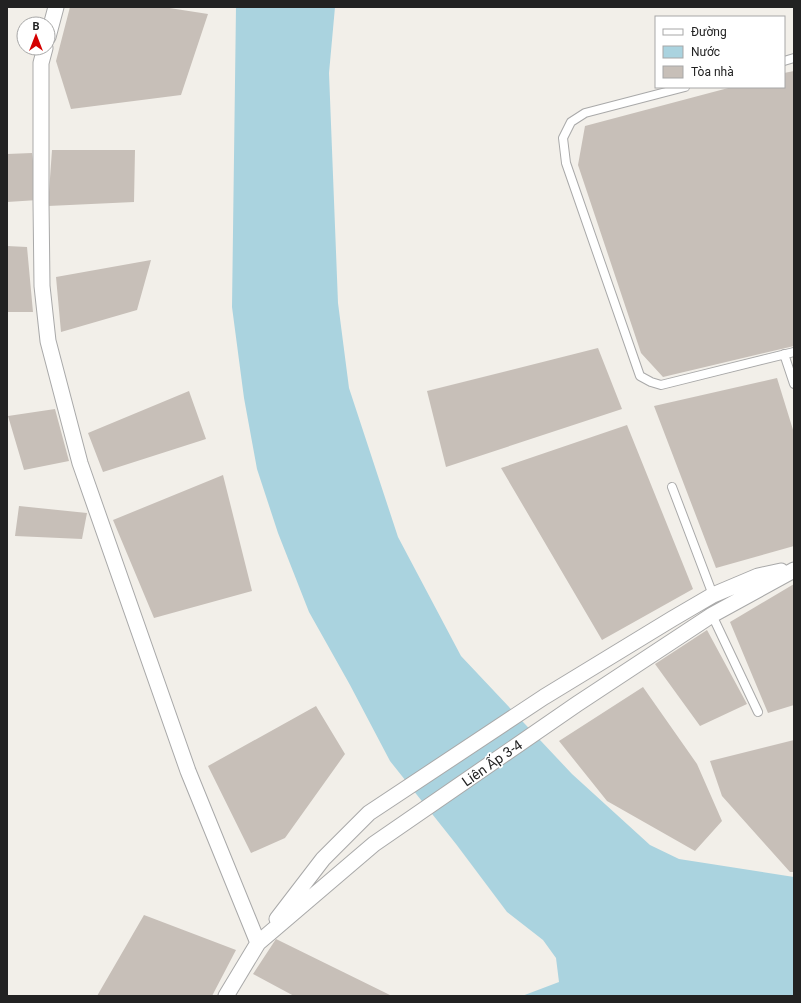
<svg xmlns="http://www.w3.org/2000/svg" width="801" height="1003" viewBox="0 0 801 1003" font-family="Roboto,sans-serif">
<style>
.water{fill:#aad3df}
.building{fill:#c7bfb8}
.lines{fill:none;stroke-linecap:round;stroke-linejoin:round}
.service-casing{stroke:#a9a9a9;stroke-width:10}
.minor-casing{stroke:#a9a9a9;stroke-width:17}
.service{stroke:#fff;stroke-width:8}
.minor{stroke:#fff;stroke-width:15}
.labels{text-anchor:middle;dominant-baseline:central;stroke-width:3.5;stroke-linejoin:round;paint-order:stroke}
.street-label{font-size:14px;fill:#222;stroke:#fff}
</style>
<rect width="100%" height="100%" fill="#f2efe9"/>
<path class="water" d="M 236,7 L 335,7 L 329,73 L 338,303 L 349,388 L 398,537 L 461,656 L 572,774 L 650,845 L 679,859 L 794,877 L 794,996 L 522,996 L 559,982 L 556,958 L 543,940 L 507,912 L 456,844 L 390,761 L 350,685 L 309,612 L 278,533 L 257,469 L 244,398 L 232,307 Z"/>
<path class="building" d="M 70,7 L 163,7 L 208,14 L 181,95 L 71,109 L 56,61 Z
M 794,71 L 794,346 L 663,377 L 641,353 L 578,165 L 585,126 L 732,87 L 784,87 L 784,73 Z
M 52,150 L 135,150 L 134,202 L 48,206 Z
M 32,153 L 38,200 L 7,202 L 7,154 Z
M 7,246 L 27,247 L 33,312 L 7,312 Z
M 151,260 L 137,310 L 61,332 L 56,277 Z
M 598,348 L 622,409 L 446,467 L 427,391 Z
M 777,378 L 794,433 L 794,546 L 716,568 L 654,406 Z
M 189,391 L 206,439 L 103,472 L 88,433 Z
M 55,409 L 69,461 L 24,470 L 8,416 Z
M 627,425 L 693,589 L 602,640 L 501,468 Z
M 223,475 L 252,591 L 154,618 L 113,520 Z
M 19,506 L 87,513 L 82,539 L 15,536 Z
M 794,584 L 794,705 L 768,713 L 730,622 Z
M 707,630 L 747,704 L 700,726 L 655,664 Z
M 643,687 L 697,764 L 722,821 L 695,851 L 607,801 L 559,741 Z
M 316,706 L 345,754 L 285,838 L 251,853 L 208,766 Z
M 794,740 L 794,872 L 790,872 L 722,796 L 710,761 Z
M 144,915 L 236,950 L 212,996 L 97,996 Z
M 276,939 L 392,996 L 294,996 L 253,974 Z"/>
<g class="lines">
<g class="service-casing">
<path id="service" d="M 784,61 L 794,58
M 685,87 L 585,113 L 571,122 L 563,138 L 566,163 L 640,376 L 651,382 L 661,385 L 794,352
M 784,354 L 794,384
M 672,487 L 713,595
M 712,615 L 758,712"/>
</g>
<g class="minor-casing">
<path id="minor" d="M 48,37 L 56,7
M 45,48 L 41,63 L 41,202 L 42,286 L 48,341 L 80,463 L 188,771 L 258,943
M 277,919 L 323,859 L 369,813 L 544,697 L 672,619 L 713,595 L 758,576 L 781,571
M 226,996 L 258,943 L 374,844 L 577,704 L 712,615 L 794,570"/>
</g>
<use href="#service" class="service"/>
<use href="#minor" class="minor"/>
</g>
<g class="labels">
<g class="street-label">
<text transform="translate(492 763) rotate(-35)">Liên Ấp 3-4</text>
</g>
</g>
<rect width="801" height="1003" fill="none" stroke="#222222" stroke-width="16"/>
<rect x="655" y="16" width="130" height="72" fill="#ffffff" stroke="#a7a7a7"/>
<rect x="663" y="29" width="20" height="6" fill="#ffffff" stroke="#a7a7a7"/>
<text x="691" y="36" font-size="12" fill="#222222">Đường</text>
<rect x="663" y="46" width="20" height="12" fill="#aad3df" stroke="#a7a7a7"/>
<text x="691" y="56" font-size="12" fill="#222222">Nước</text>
<rect x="663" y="66" width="20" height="12" fill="#c7bfb8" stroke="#a7a7a7"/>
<text x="691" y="76" font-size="12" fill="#222222">Tòa nhà</text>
<g transform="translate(36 36)"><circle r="19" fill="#ffffff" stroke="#a7a7a7"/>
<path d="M0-3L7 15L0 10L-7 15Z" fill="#d40000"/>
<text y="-6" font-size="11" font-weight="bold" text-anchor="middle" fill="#222222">B</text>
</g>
</svg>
